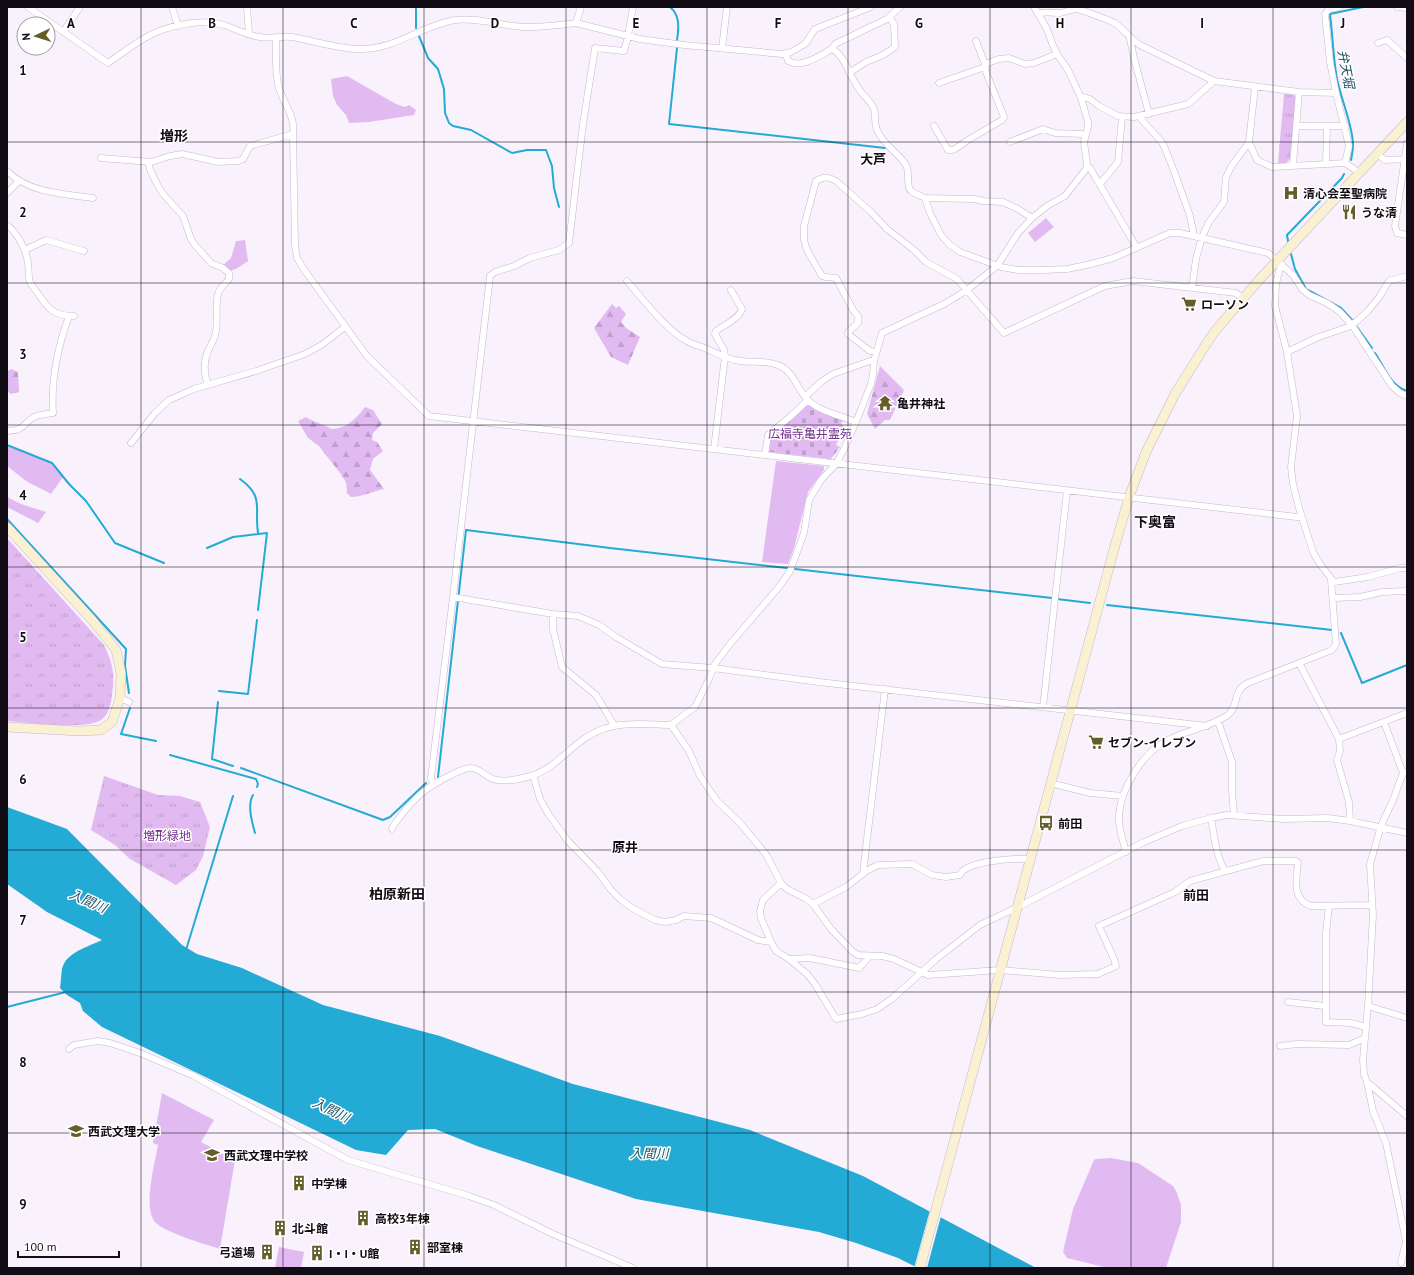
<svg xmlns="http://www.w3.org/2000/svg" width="1414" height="1275" viewBox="0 0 1414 1275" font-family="'PT Sans','Noto Sans JP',sans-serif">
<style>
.grass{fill:#e1baf1}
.forest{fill:url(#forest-firs)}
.cemetery{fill:url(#cemetery-stones)}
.park{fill:url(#park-tufts)}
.water{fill:#23aad5}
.pier{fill:#f9f2fc}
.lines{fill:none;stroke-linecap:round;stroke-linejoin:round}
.stream{stroke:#23aad5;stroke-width:2}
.street-casing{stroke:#c7b6ce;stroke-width:7}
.secondary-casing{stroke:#c7b6ce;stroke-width:10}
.street{stroke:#fff;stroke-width:6}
.secondary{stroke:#faf1d3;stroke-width:9}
.grid{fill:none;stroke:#120c14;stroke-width:1;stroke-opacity:0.55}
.labels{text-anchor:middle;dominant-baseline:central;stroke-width:3;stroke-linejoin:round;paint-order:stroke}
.poi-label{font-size:12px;font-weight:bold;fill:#120c14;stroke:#fff;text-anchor:start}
.park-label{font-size:12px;fill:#74308c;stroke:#fff}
.water-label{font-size:13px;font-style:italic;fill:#215466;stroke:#fff}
.neighbourhood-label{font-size:13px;font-weight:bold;fill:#120c14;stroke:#fff}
.quarter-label{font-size:14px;font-weight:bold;fill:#120c14;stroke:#fff}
.grid-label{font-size:13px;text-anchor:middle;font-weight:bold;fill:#120c14;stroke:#fff;stroke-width:3;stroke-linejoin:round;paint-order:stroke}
</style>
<defs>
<pattern id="forest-firs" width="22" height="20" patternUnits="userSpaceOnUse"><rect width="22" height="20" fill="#e1baf1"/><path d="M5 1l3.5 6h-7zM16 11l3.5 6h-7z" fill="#c09fce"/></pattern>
<pattern id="cemetery-stones" width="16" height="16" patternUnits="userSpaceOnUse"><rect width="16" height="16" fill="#e1baf1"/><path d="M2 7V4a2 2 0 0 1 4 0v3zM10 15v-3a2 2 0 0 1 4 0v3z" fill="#c09fce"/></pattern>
<pattern id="park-tufts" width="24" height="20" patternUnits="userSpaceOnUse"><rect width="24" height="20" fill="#e1baf1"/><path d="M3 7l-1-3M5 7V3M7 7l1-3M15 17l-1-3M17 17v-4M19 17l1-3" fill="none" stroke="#c09fce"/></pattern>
</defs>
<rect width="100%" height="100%" fill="#f9f2fc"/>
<path class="grass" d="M 347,76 L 396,104 L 405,107 L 409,105 L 416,110 L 414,115 L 369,122 L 349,123 L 346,115 L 337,105 L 333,96 L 331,79 Z
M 1046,218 L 1054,227 L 1035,242 L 1028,233 Z
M 245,240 L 248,261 L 236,269 L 229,271 L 222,266 L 231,258 L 236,241 Z
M 7,446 L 50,462 L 63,477 L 51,494 L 26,481 L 7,466 Z
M 776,461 L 824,466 L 824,470 L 808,492 L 794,548 L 788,564 L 762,562 Z
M 7,495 L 9,498 L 21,504 L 46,512 L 38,523 L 7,507 Z
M 162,1093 L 214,1120 L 201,1142 L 235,1160 L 220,1249 C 204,1244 167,1233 156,1223 C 142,1210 155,1163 158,1145 L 153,1143 Z
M 1111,1158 L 1138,1163 L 1173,1186 L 1177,1193 L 1181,1205 L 1181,1222 L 1166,1268 L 1108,1268 L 1067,1258 L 1063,1252 L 1073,1209 L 1094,1160 L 1096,1159 Z
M 279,1247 L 304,1252 L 301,1268 L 275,1268 Z"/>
<path class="forest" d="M 612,304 L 616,308 L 619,306 L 626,314 L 621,322 L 626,328 L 640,337 L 628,365 L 611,357 L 594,328 Z
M 880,366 L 904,390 L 890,420 L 885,420 L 875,429 L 867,414 Z
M 12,369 L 18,372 L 19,392 L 11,394 L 7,391 L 7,371 Z
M 365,407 L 373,410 L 382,424 L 373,433 L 372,440 L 377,442 L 383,451 L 373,459 L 370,470 L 384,489 C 373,491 363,497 351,497 L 347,493 L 346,482 L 340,473 L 319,446 L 308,438 L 298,421 L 306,417 C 314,423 323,423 331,429 C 346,429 356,419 365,407 Z"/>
<path class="cemetery" d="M 807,403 L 832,415 L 833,417 L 836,416 L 846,419 L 845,422 L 843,421 L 841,423 L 844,427 L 836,445 L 840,447 L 831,459 L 768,452 L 768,437 Z"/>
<path class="park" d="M 1284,94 L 1294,95 L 1296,98 L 1290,159 L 1286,163 L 1278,163 Z
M 7,538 L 104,645 C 113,663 115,675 112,695 C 111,703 109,715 101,720 C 86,730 27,723 7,721 Z
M 104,776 L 158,795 L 180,796 L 200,802 L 210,827 L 203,856 L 196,870 L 176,885 L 130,859 L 115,845 L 91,830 Z"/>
<path class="water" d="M 7,807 L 67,829 L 182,945 L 197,954 L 242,968 L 323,1005 L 440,1036 L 573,1084 L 750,1130 L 863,1176 L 1036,1268 L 918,1268 L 898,1258 L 856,1243 L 819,1232 L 636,1199 L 477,1146 L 435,1129 L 408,1130 L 386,1155 L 356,1150 L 102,1027 L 83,1011 L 80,1003 L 67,995 L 60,988 C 61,982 61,975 62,969 C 66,952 88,947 102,940 L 47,912 L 7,884 Z"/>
<path class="pier" d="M 930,1210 L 941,1216 L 927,1268 L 914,1268 Z"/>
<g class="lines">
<path class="stream" d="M 670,7 C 680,15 679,28 677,40
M 416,28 L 416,7
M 419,36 L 428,58 L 438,69 L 444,89 L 445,113 L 449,123 L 453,126 L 471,130 L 512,153 L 527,150 L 546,150 L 552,166 L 554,188 L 559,207
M 677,48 L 669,124 L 885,148
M 1351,160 C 1352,155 1353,150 1353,145 C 1353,126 1341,99 1337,79 C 1333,58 1333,37 1330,15 L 1330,14 L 1363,7
M 1288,241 L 1287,235 L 1342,178 L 1344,174
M 1291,254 L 1295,269 L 1306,289 L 1341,308 L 1353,321
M 1357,327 L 1372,348
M 1375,353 C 1384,366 1390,386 1407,391
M 7,445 L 52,463 L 69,484 L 86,501 L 115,543 L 164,563
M 240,479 C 265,497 254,508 258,533
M 7,519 L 126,649 L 125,666 L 129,693
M 207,548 L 233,537 L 267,533 L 258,610
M 1057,599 L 1090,603
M 1107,605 L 1332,630
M 1341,633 L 1362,683 L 1407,665
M 219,691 L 248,694 L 257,620
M 218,702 L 212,759 L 233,766
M 130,708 L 121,734 L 156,741
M 170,755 L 256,779 L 258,784 L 257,787
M 241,768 L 383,820 L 390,817 L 426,783
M 438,777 L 466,530 L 610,548 L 1052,598
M 253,795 C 247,805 252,822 255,833
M 186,950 L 233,796
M 7,1007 L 66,992"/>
<g class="street-casing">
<path id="street" d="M 28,7 L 108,63 C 124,52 141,38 159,31 C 179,24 203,19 224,25 C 236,29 247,35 259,37 C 270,39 281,36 292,37 C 315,41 337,49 360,49 C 394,50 423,25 455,20 C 480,17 503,27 527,27 C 543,27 560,25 576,23 L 581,7
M 172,7 L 178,26
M 247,7 L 249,34
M 1340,7 L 1329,9 L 1325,14 L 1330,62 L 1336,93 L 1349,146 L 1345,163
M 1397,7 L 1407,8
M 1038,14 C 1044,11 1053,13 1060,13 C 1065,12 1070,10 1075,9 C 1080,9 1112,21 1116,24 C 1125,31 1131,39 1140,45 L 1214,81 L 1299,92 L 1336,93
M 576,23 L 640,39 L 684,45 L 782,54 L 791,52 L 805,44 L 815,29 L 871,7
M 63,32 L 80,7
M 276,37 C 276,53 275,69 278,84 C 281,101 296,115 293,134 L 295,245 L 297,258 L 305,271 L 367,356 L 429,416 L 1297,517 L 1301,516
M 1130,39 L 1134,58 L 1149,114
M 976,41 L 985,64
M 1378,43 L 1387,40 L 1407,58
M 722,48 L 727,7
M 832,49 L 835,44 L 887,19 L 900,7
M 786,54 L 788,61 C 802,69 820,55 832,49 C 845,55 850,78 859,89 C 863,96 871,101 874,109 C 876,115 874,123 877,130 C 883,145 898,152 906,165 C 910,172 906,187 911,191 C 915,194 921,196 925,198 L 930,213 L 941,235 L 950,245 L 960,252 L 1001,267 L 1018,270 L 1045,270 L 1067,269 L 1087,265 L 1113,258 L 1170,233 L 1180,233 L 1268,253 L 1293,275 L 1302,289 L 1309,295 L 1327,303 L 1340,312 L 1352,325 L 1392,386 L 1400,393 L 1407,396
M 849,73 L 866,62 L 883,55 L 895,47 L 894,24 L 889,17
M 939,83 L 985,67
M 1255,87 L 1249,142 L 1257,160 L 1272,167 L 1345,163 L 1360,173
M 1081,98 L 1084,97 L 1090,99 L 1099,106 L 1118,116 L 1134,117 L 1188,104 L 1214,81
M 1141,116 L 1141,119 L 1161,141 L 1164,146 L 1174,171 L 1190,216 L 1194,236
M 934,126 L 948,150 L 952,150 L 955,149 L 968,140 L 1002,120 L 1004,117 L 986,72 L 985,64 L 999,59 L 1009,58 L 1025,64 L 1034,63 L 1057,54
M 1296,126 L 1345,126
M 1010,142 L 1043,129 L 1055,133 L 1082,134 L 1085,136
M 1407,143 L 1395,226 L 1397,233 L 1407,235
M 1377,154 L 1385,160 L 1407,159
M 101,158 L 151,162 L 170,156 L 182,154 L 196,157 L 218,162 L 238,161 L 243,159 L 250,146 L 293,134
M 148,162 L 151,172 L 158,186 L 163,194 L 183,216 L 191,239 L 195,245 L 211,263 L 223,268 L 229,273 L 229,279 C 225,284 220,287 218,294 C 215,305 218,319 216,331 C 215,339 211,344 208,351 C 203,363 204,374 208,385
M 1326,163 L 1327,127
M 1293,165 L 1299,92
M 1087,167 L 1090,168 L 1137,248
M 7,171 C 29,193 63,194 93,198
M 1100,184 L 1118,162 L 1122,117
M 7,193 L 19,181
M 925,198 L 975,199 L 983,201 L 1003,202 L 1018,209 L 1032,218
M 7,225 C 18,234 26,249 28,263 C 29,269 28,276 30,282 C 32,286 36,291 39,295 C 49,310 55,316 74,316
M 25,250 L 46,240 L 84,251
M 1282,264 L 1279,271 L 1276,284 L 1275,306 L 1287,352 L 1297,416 L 1291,467 L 1293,484 L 1299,508 L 1313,552 L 1320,564 L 1334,582 L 1368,577 L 1400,568 L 1407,568
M 627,281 C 642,298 667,331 687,341 C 693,345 700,346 707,349 C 716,353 726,358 735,360 C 751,364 765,359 780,366 C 794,372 797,389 807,399 C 819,412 840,415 856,422
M 1192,288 L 1196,259 L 1202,237 L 1209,222 L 1224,202 L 1226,177 L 1231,167 L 1249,142
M 876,352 L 870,351 L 848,334 L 849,331 L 858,323 L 858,316 L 853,310 L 836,278 L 825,277 L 822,276 L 809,254 L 806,247 L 804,240 L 804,226 L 816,181 C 824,176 829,177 836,181 L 871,212 L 887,229 L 914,250 L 926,262 L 957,279 L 1004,333 L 1105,286 L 1133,281 L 1236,293 L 1243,299
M 1287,352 L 1316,338 L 1348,327 L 1357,321 L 1368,311 L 1380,296 L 1389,281 L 1407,276
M 805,397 L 822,381 L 833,374 L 870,361 L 874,361
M 7,431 C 26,430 21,425 34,417 C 40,414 47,414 53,413 C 51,380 58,346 69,316
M 131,443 L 155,413 L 169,400 L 194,389 L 256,371 L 305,354 L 323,344 L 342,329 L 346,327
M 714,449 L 725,356 L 724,350 L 715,334 L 716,331 C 724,325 739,319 742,309 L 731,290
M 765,455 L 768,435 L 791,416 L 808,400
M 453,597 L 553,614 L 578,616 L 599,625 L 616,637 L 662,664 L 713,668 L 819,682 L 1207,726
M 1333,598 L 1360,597 L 1382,592 L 1407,591
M 553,614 L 553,629 L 562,667 L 596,695 L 614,725
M 1299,663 L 1339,739 L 1340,751 L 1337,760 L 1349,802 L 1350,821
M 120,698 L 129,702
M 1043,707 L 1067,491
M 1218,721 L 1232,762 L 1232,791 L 1234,815
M 1384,722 L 1403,773
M 671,725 L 695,707 L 708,681 L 715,664 L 730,644 L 779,587 L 790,571 L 804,533 L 809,500 L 821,480 L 836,464 L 844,449 L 856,422 L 871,384 L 873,375 L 874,361 L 882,333 L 946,303 L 967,290 L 997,266 L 1018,233 L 1032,218 L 1047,206 L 1065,196 L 1086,169 L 1087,164 L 1084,142 L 1088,127 L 1088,122 L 1081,98 L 1068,70 L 1057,54 L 1052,43 L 1047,29 L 1034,7
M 1339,739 L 1407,713
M 533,775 L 540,799 L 549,815 L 568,841 L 598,872 L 611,890 L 620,899 L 632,908 L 655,920 L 665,922 L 676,920 L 684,916 L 711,918 L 758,940 L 771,942
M 1050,783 L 1090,793 L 1123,796
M 433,784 L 431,778 L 453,597 L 490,276 L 495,272 L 514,266 L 530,258 L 559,250 L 569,243 L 583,124 L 595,48 L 624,51 L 628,36 L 633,7
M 1211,818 C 1214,835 1216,856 1225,871
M 392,829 C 394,823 399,819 402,814 C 418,794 429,786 451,775 C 457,772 464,768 471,768 C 479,768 485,776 493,779 C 504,783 520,779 531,776 C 548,771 563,756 576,745 C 606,719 634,724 671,725 L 689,751 L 700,776 L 717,801 L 740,823 L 760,847 L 767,856 L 781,883 L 787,889 L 805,898 L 813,904 L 831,929 L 852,951 L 858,955 L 882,956 L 894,959 L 928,975 L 1000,970 L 1060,975 L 1098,974 L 1116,966 L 1114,959 L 1099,926 L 1175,892 L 1190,881 L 1263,861 L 1296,861 L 1298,863 C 1296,879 1292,900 1311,906 L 1372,905
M 1126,852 C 1123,840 1118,828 1119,816 C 1120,789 1143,753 1166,741 C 1186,730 1209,728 1228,715 C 1237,708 1234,696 1241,688 C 1243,686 1246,684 1248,683 L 1332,650 L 1336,644 L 1331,580
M 863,873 L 885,689
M 781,883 L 763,900 L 760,911 L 761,918 L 771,942 L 776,951 L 789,959 L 807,974 L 815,984 L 836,1019 L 862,1014 L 877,1009 L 893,998 L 935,960 L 980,925 L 1018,907 L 1144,842 L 1182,826 L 1211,818 L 1227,815 L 1283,819 L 1328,818 L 1350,821 L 1407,833
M 813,904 L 846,887 L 868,870 L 878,865 L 912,864 L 932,875 L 946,877 L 960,875 C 961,873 962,871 964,870 C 975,861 1015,858 1030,859
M 1329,906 L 1326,933 L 1326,1022 L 1351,1023 L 1366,1027
M 789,959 L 810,958 L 859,968 L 870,956
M 1288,1002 L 1325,1006
M 1368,1006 L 1407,1018
M 1280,1046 L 1297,1044 L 1349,1045 L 1365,1038
M 69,1049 L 74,1045 L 98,1041 L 110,1043 L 140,1053 L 192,1075 L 348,1160 L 469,1196 L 494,1205 L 553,1234 L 633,1268
M 1367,1082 L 1407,1116
M 1401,1263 L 1406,1241 L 1404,1231 L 1386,1143 L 1373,1111 L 1367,1082 L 1364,1074 L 1363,1059 L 1368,1006 L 1373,915 L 1370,864 L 1381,826 L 1393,800 L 1403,773 L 1407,772"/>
</g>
<g class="secondary-casing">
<path id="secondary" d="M 7,527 L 92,620 L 116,650 L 121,673 L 120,698 L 112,722 L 101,730 L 79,731 L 7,727
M 920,1268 L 1114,549 L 1129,497 L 1146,452 L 1175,394 L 1205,346 L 1215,331 L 1259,280 L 1407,122"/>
</g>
<use href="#street" class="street"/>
<use href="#secondary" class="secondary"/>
</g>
<path class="grid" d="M 141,7 L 141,1268M 283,7 L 283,1268M 424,7 L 424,1268M 566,7 L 566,1268M 707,7 L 707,1268M 848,7 L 848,1268M 990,7 L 990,1268M 1131,7 L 1131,1268M 1273,7 L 1273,1268M 7,142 L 1407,142M 7,283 L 1407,283M 7,425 L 1407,425M 7,567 L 1407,567M 7,708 L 1407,708M 7,850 L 1407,850M 7,992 L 1407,992M 7,1133 L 1407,1133"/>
<defs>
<g id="hospital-bare" transform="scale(1.2)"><path d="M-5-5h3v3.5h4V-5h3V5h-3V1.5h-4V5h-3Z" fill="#645d2a" stroke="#fff" stroke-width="2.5" paint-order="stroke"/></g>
<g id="restaurant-bare" transform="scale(1.2)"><path d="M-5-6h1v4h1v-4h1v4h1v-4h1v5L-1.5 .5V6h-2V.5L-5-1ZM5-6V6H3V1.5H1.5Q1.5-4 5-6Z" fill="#645d2a" stroke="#fff" stroke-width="2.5" paint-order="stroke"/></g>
<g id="supermarket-bare" transform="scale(1.2)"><path d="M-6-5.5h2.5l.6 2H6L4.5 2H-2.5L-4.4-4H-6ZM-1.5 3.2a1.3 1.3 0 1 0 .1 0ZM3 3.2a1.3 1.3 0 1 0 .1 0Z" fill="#645d2a" stroke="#fff" stroke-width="2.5" paint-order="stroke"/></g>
<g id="temple-bare" transform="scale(1.2)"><path d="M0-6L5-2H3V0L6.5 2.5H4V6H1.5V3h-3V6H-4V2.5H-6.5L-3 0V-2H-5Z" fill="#645d2a" stroke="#fff" stroke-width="2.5" paint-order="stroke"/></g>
<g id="bus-bare" transform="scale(1.2)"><path d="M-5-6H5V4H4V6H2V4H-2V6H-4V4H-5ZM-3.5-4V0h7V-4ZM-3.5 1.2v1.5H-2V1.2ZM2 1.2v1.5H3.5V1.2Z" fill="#645d2a" stroke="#fff" stroke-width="2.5" paint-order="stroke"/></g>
<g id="school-bare" transform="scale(1.2)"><path d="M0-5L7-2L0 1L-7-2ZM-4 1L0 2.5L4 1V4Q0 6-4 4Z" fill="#645d2a" stroke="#fff" stroke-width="2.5" paint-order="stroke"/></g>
<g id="building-bare" transform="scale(1.2)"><path d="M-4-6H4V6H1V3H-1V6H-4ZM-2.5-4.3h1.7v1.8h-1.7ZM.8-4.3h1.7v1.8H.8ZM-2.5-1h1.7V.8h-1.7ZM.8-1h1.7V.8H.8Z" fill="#645d2a" stroke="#fff" stroke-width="2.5" paint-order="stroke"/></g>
</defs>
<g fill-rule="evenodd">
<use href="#hospital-bare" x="1291" y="193"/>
<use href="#restaurant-bare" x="1349" y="212"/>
<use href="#supermarket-bare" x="1189" y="304"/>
<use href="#temple-bare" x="885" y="403"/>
<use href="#supermarket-bare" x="1096" y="742"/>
<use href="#bus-bare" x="1046" y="823"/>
<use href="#school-bare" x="76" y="1131"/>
<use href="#school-bare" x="212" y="1155"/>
<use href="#building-bare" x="299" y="1183"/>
<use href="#building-bare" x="363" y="1218"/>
<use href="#building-bare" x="280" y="1228"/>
<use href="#building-bare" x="415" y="1247"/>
<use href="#building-bare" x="267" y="1252"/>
<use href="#building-bare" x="317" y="1253"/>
</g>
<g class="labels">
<g class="poi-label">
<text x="1303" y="193">清心会至聖病院</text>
<text x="1361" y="212">うな清</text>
<text x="1201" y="304">ローソン</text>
<text x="897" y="403">亀井神社</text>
<text x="1108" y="742">セブン-イレブン</text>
<text x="1058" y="823">前田</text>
<text x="88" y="1131">西武文理大学</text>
<text x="224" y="1155">西武文理中学校</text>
<text x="311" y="1183">中学棟</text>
<text x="375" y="1218">高校3年棟</text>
<text x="292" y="1228">北斗館</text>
<text x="427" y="1247">部室棟</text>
<text x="255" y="1252" text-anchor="end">弓道場</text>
<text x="329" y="1253">I・I・U館</text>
</g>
<g class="park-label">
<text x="810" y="433">広福寺亀井霊苑</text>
<text x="167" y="835">増形緑地</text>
</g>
<g class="water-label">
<text transform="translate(1346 69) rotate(79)">弁天堀</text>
<text transform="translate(88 901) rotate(24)">入間川</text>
<text transform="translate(331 1110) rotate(26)">入間川</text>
<text x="649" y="1153">入間川</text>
</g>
<g class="neighbourhood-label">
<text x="873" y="159">大芦</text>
<text x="625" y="847">原井</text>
<text x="1196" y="895">前田</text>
</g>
<g class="quarter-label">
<text x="174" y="136">増形</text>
<text x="1155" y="522">下奥富</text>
<text x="397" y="894">柏原新田</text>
</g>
</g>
<g class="grid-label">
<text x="71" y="28">A</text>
<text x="212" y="28">B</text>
<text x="354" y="28">C</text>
<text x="495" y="28">D</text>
<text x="636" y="28">E</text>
<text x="778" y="28">F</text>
<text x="919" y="28">G</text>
<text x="1060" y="28">H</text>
<text x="1202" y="28">I</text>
<text x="1343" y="28">J</text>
<text x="23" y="75">1</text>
<text x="23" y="217">2</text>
<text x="23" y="359">3</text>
<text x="23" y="500">4</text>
<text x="23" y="642">5</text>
<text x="23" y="784">6</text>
<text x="23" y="925">7</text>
<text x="23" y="1067">8</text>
<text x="23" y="1209">9</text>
</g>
<rect width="1414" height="1275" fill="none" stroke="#120c14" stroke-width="16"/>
<g transform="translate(36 36) rotate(266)"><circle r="19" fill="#ffffff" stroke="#a09ea1"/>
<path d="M0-3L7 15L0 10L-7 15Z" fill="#645d2a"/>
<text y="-6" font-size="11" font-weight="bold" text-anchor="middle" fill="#120c14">N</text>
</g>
<path d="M18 1251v6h101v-6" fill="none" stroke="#120c14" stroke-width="2"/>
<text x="24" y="1251" font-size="12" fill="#120c14" stroke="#ffffff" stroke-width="3" paint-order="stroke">100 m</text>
</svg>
